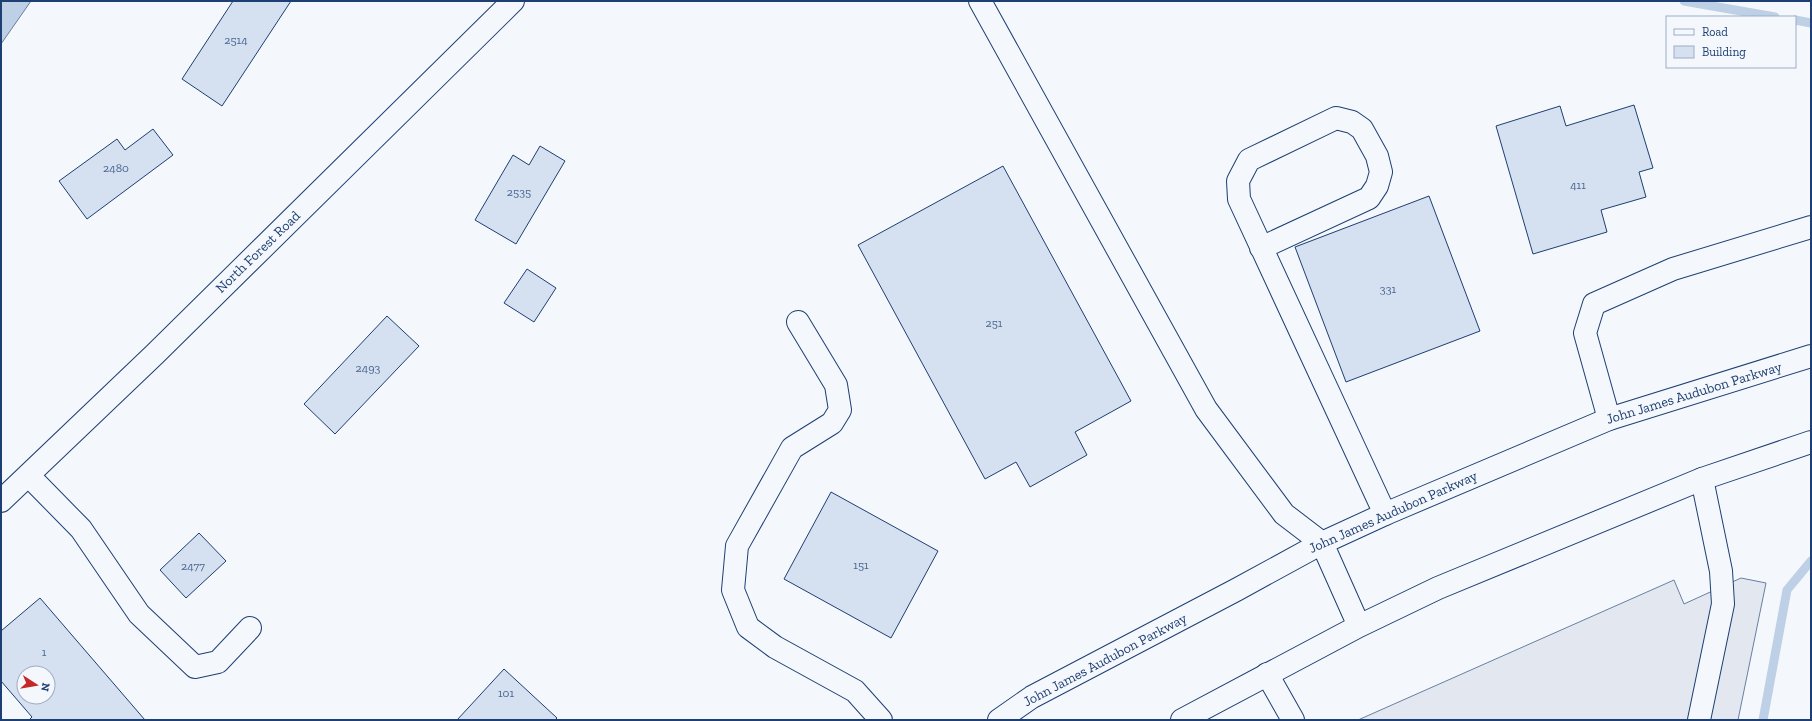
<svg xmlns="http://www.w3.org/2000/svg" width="1812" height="721" viewBox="0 0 1812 721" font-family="'Zilla Slab',serif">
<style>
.parking{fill:#e3e8f0;stroke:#687fa3}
.water{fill:#bed0e5;stroke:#687fa3}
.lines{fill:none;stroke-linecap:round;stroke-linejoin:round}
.stream{stroke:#bed0e5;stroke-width:9}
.building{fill:#d5e0f0;stroke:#1d3f73;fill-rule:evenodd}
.minor-casing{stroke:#1d3f73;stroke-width:24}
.major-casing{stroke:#1d3f73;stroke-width:24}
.minor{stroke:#f4f7fb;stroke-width:22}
.major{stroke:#f4f7fb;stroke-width:22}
.labels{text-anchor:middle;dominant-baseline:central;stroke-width:3;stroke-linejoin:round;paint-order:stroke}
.number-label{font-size:12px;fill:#4b6792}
.street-label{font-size:14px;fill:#1d3f73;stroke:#f4f7fb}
</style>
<rect width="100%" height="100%" fill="#f4f7fb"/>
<path class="parking" d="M 1741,578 L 1766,583 L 1738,720 L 1358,720 L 1674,580 L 1684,604 Z"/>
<path class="water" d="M 1,1 L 31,1 L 1,44 Z"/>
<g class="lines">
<path class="stream" d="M 1684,1 L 1775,17
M 1795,20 L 1811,23
M 1763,720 L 1787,590 L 1811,561"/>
</g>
<path class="building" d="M 233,1 L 291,1 L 222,106 L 182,79 Z
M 1634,105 L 1653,168 L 1639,172 L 1646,197 L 1601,210 L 1607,232 L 1533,254 L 1496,126 L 1560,106 L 1566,126 Z
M 153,129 L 173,155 L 87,219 L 59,181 L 117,139 L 125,150 Z
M 540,146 L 565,161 L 516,244 L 475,220 L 513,155 L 529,165 Z
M 1003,166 L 1131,401 L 1075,432 L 1087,455 L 1030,487 L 1016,462 L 985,479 L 858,245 Z
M 1429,196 L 1480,331 L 1346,382 L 1295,247 Z
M 527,269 L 556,288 L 534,322 L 504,303 Z
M 387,316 L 419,346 L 335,434 L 304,404 Z
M 831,492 L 938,551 L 891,638 L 784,579 Z
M 199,533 L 226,561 L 186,598 L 160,570 Z
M 40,598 L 145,720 L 29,720 L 32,717 L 1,681 L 1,631 ZM 24,673 L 48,673 L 48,697 L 24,697 Z
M 504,669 L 557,718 L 555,720 L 457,720 Z"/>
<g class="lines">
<g class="minor-casing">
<path id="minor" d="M 980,1 L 1206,409 L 1284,514 L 1322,543
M 1261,248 L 1369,198 L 1377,186 L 1381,172 L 1377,156 L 1362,129 L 1352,122 L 1336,118 L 1249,160 L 1238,181 L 1239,199 L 1385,514
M 798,322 L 836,385 L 840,410 L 832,423 L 792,448 L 737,546 L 733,590 L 748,627 L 775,647 L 855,691 L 881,720
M 1609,419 L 1585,333 L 1594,304 L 1673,269 L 1811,227
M 28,475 L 81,529 L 139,614 L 195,667 L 218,662 L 250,628
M 1,501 L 155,354 L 513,1
M 1267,674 L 1293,720
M 1699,720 L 1723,604 L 1721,571 L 1702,479"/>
</g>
<g class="major-casing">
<path id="major" d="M 1322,543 L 1359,626
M 999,720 L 1032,697 L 1236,590 L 1322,543 L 1385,514 L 1609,419 L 1811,356
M 1182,720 L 1359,626 L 1438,588 L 1702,479 L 1811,442"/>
</g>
<use href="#minor" class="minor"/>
<use href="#major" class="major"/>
</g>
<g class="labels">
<g class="number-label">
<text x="236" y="40">2514</text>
<text x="116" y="168">2480</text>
<text x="1578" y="185">411</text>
<text x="519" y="192">2535</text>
<text x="1388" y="289">331</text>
<text x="994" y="323">251</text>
<text x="368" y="368">2493</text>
<text x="861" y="565">151</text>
<text x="193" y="566">2477</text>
<text x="44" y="652">1</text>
<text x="506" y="693">101</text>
</g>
<g class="street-label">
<text transform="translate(258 252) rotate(-44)">North Forest Road</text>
<text transform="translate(1694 393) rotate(-17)">John James Audubon Parkway</text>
<text transform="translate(1393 512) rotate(-24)">John James Audubon Parkway</text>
<text transform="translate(1105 660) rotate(-28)">John James Audubon Parkway</text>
</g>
</g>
<rect width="1812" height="721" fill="none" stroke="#1d3f73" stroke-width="4"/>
<rect x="1666" y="16" width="130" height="52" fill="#f4f7fb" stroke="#9eadc5"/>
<rect x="1674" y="29" width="20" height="6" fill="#f4f7fb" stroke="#9eadc5"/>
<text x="1702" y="36" font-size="12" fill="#1d3f73">Road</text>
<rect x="1674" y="46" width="20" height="12" fill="#d5e0f0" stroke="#9eadc5"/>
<text x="1702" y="56" font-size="12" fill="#1d3f73">Building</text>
<g transform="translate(36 685) rotate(102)"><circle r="19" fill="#f4f7fb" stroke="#9eadc5"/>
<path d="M0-3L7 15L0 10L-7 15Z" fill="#c62828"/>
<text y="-6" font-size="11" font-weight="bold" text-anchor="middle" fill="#1d3f73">N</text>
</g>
</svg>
